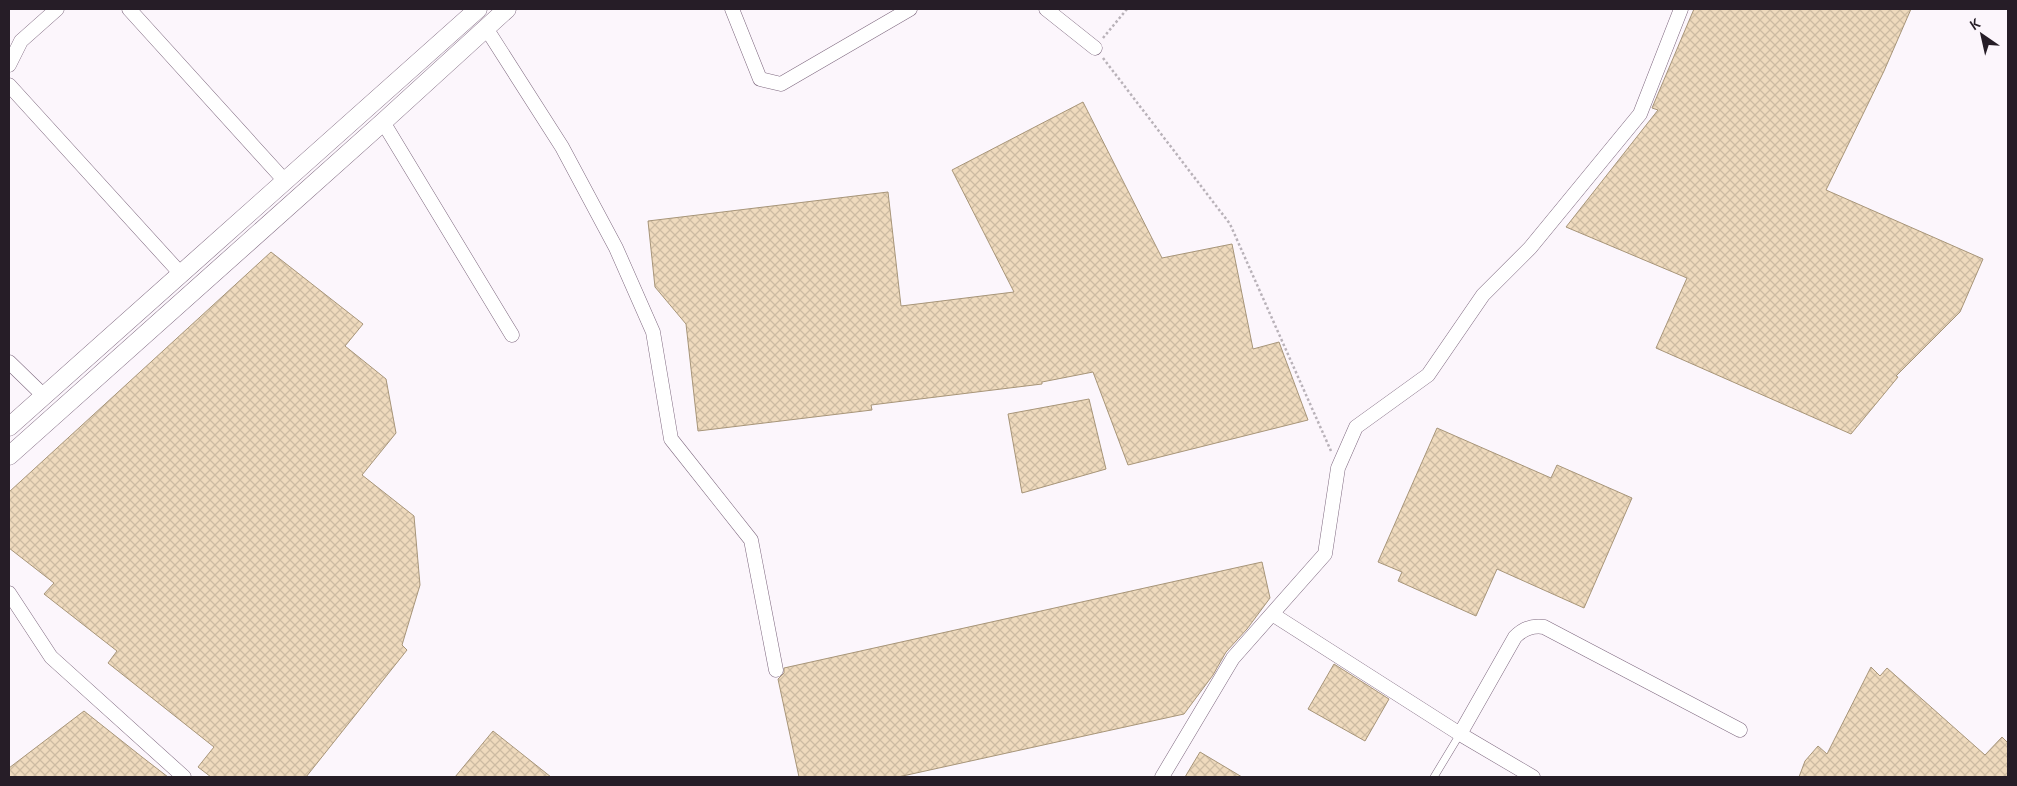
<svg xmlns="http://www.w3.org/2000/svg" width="2017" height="786" viewBox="0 0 2017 786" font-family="Cabin,sans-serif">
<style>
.building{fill:url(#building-cross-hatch);stroke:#a79579}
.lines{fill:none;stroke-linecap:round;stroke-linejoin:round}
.service-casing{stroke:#7e687f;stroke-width:8}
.minor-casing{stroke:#7e687f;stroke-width:15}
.tertiary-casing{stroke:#7e687f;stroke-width:19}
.path{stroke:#b9b2b9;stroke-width:2.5;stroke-dasharray:2.5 2.5;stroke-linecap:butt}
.service{stroke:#fff;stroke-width:7}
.minor{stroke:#fff;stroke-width:14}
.tertiary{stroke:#fff;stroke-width:18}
</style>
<defs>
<pattern id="building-cross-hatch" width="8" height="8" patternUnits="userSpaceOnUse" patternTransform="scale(1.25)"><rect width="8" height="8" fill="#efdabd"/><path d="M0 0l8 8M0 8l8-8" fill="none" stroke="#cdbba2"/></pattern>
</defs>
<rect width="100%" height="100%" fill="#fcf6fc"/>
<path class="building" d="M 1694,9 L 1911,9 L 1884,71 L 1826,190 L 1983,259 L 1960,312 L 1896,376 L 1898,377 L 1851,434 L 1656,348 L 1687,278 L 1566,227 L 1658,110 L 1652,108 Z
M 1083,102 L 1162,258 L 1232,244 L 1253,349 L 1279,342 L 1308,420 L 1128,465 L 1093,372 L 1042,382 L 1042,384 L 871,405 L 872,410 L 698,431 L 686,324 L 655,287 L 648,221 L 888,192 L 901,306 L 1014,292 L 952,170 Z
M 271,252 L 363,324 L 345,346 L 386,379 L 396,433 L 362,475 L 414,516 L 420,585 L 402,645 L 407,650 L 306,777 L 211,777 L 198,767 L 214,747 L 108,663 L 117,651 L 44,594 L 54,583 L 9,548 L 9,492 Z
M 1089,399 L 1106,469 L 1022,493 L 1008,414 Z
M 1437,428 L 1551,478 L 1557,465 L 1632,498 L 1584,608 L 1497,569 L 1476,616 L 1398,581 L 1402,572 L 1378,562 Z
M 1262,562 L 1270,598 L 1247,629 L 1226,652 L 1213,675 L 1184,714 L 898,777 L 799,777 L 778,679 L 784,673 L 784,668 Z
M 1334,664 L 1389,699 L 1365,741 L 1308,709 Z
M 1871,667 L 1880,676 L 1887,668 L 1985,755 L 2002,737 L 2008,743 L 2008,777 L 1799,777 L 1805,761 L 1818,746 L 1827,754 Z
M 84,711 L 142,757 L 168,777 L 9,777 L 9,768 Z
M 493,731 L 551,777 L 455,777 Z
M 1200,752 L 1242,777 L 1185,777 Z"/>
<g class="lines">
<g class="service-casing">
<path id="service" d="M 1434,777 L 1460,734"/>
</g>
<g class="minor-casing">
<path id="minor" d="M 129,9 L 285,181
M 732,9 L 760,79 L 781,84 L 910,9
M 1046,9 L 1095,48
M 486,28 L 562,147 L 616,248 L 653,332 L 671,439 L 751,540 L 776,670
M 9,65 L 21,41 L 57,9
M 9,85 L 181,274
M 383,122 L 512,335
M 9,362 L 44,396
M 9,593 L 51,657 L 184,777
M 1272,614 L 1460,734 L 1533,777
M 1460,734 L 1515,637 C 1523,629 1532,625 1544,627 L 1740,730
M 1162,777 L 1233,658 L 1325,554 L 1338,468 L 1356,427 L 1428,375 L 1483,295 L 1530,248 L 1640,114 L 1681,9"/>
</g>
<g class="tertiary-casing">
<path id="tertiary" d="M 9,427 L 478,9
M 9,456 L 383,122 L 507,9"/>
</g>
<path class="path" d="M 1103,38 L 1127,9
M 1103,58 L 1230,224 L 1331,451"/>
<use href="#service" class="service"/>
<use href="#minor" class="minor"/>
<use href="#tertiary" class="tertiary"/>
</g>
<rect width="2017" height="786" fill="none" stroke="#261d27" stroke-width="20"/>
<g transform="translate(1982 35) rotate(326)" stroke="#fcf6fc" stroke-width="4" paint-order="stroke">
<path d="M0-4L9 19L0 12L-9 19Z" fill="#261d27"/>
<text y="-8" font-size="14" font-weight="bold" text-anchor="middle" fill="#261d27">K</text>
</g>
</svg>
